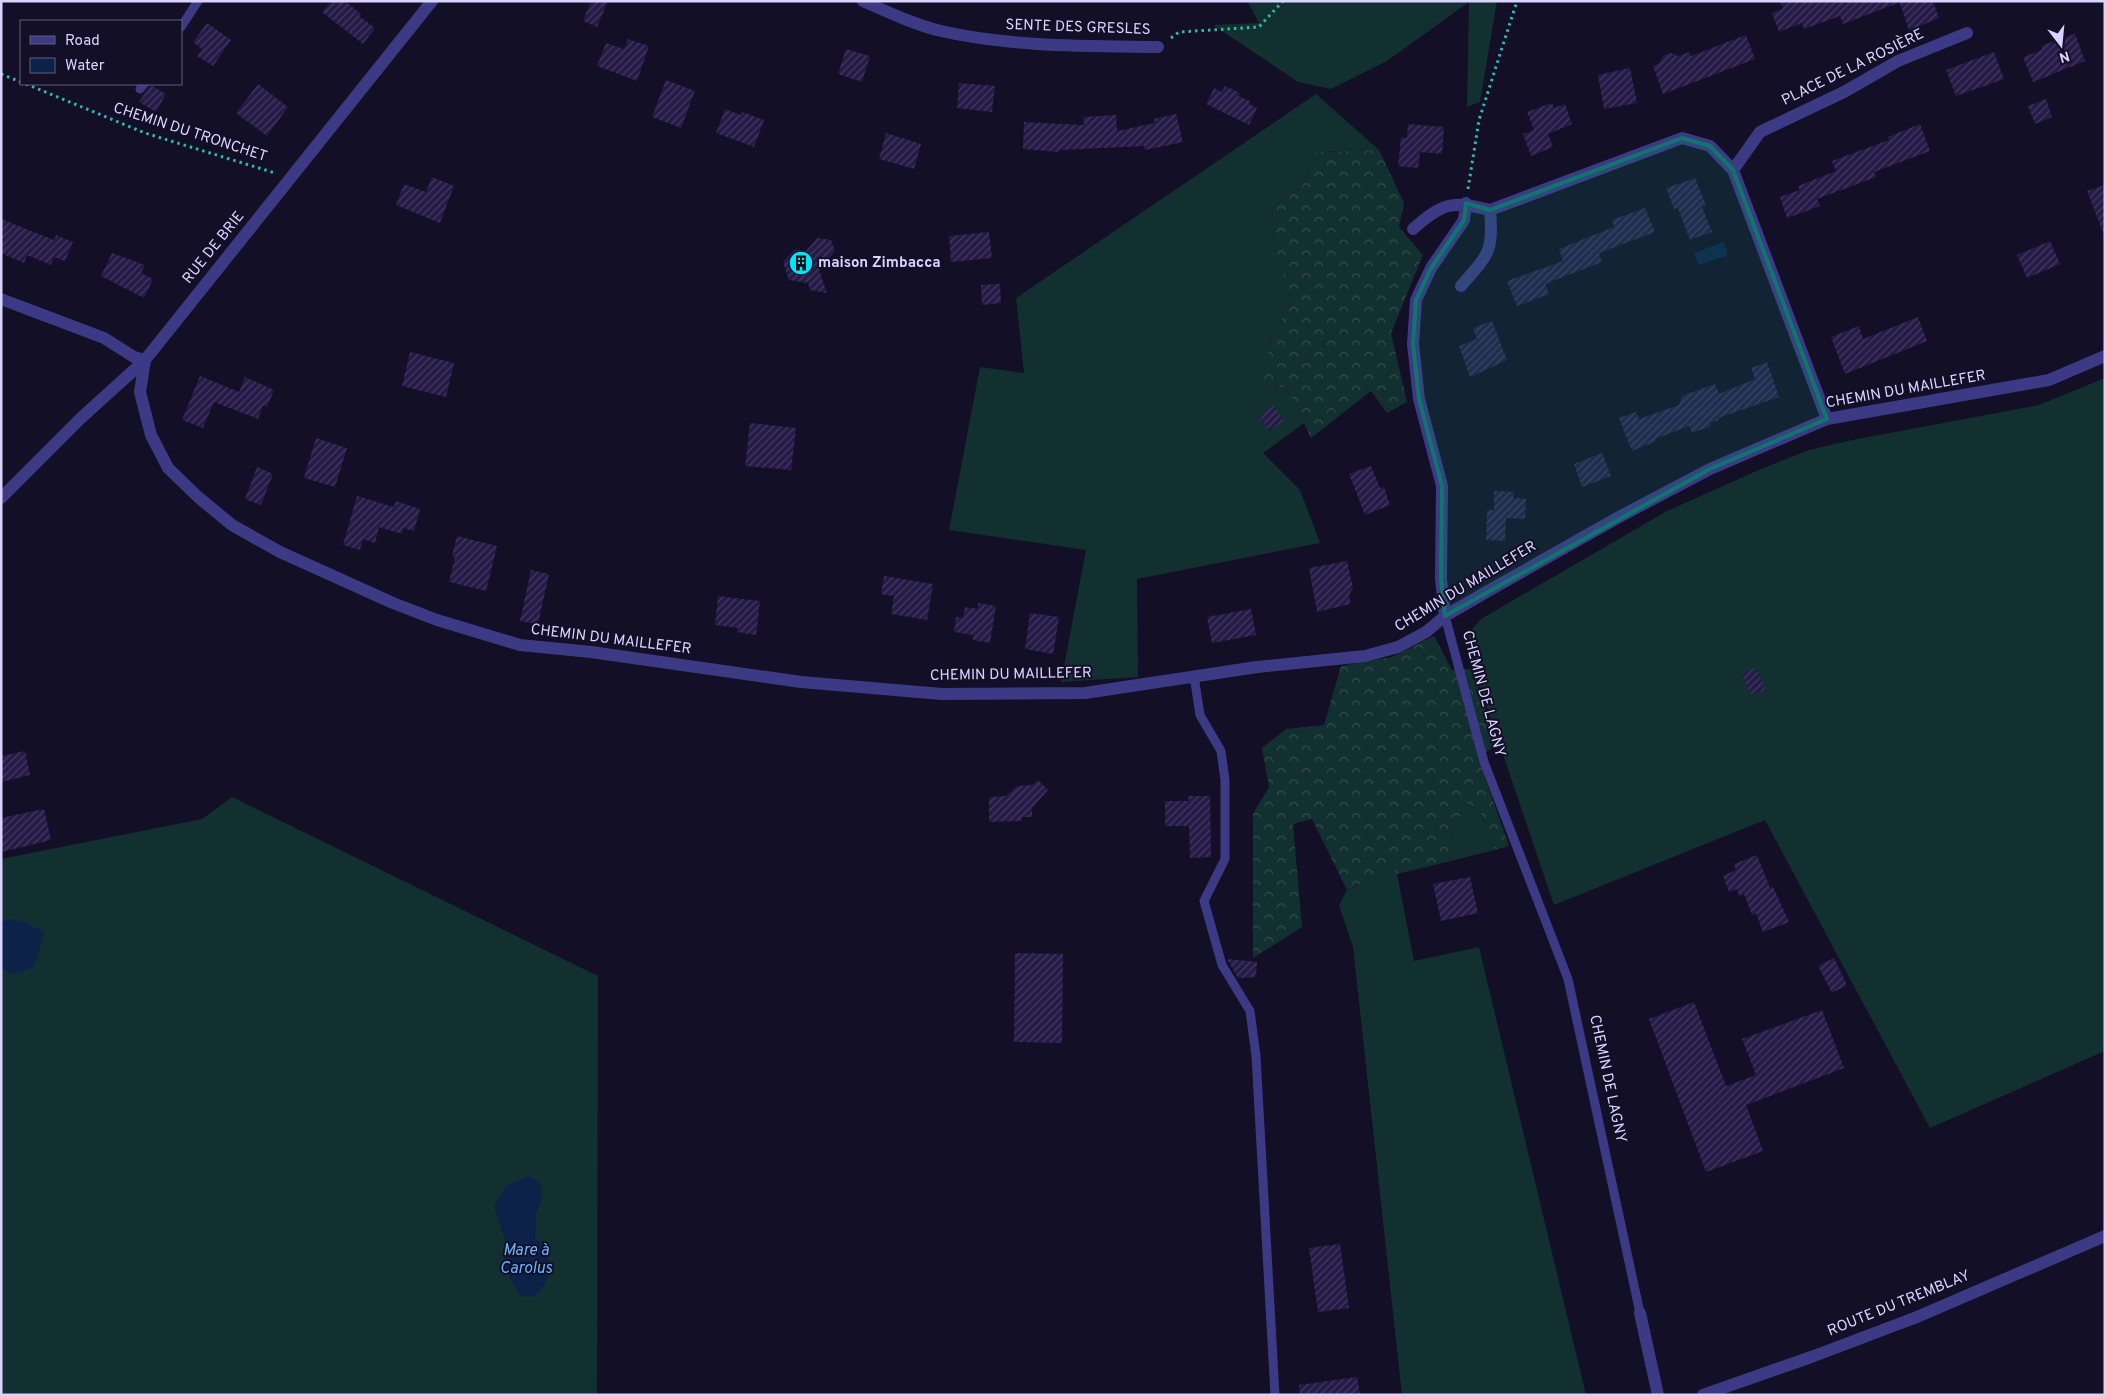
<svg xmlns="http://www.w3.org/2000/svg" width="2106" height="1396" viewBox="0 0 2106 1396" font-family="Overpass,sans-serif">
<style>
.grass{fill:#12302f}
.forest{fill:url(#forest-crowns)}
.water{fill:#0c2248}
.building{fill:url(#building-hatch)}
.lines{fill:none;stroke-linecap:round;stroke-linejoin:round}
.path{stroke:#2fb8b0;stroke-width:3;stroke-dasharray:2.5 4;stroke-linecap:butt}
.service{stroke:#3d3a85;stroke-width:9}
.minor{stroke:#3d3a85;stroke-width:12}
.marked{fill:#0f766e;fill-opacity:0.2;stroke:#0f766e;stroke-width:4;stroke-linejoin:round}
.labels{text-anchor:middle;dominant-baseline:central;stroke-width:4;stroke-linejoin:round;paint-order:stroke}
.street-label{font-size:15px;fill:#d9d4ff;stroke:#130f26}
.poi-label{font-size:15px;font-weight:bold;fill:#d9d4ff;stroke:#130f26;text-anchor:start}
.water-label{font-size:16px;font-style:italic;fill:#62b6ff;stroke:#130f26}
</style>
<defs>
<pattern id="forest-crowns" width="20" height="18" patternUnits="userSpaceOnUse" patternTransform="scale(1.25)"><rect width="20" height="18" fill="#12302f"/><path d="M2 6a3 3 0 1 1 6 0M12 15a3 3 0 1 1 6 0" fill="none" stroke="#344d4e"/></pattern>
<pattern id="building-hatch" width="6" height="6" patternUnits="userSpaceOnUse" patternTransform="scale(1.25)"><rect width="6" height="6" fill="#241b47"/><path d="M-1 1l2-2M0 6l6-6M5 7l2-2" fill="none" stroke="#433b63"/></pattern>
</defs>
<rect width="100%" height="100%" fill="#130f26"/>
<path class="grass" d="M 1247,1 L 1497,1 L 1480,102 L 1467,107 L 1469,2 L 1387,61 L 1331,89 L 1298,82 L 1213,25 L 1259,23 Z
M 1316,94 L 1379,150 L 1315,152 L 1302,187 L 1272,208 L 1274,244 L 1291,301 L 1271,340 L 1261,384 L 1287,388 L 1304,423 L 1263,453 L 1300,490 L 1320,543 L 1137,579 L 1138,677 L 1061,682 L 1086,550 L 949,530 L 980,367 L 1024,373 L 1016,298 Z
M 2105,378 L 2105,1051 L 1930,1128 L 1765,820 L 1554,905 L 1474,669 L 1468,634 L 1481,619 L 1667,511 L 1761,469 L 1809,450 L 1852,440 L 2039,405 Z
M 232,797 L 598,976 L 597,1395 L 1,1395 L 1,859 L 202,819 Z
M 1465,802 L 1480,811 L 1495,850 L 1451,861 L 1449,844 Z
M 1394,869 L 1397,874 L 1414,961 L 1479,947 L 1586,1395 L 1402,1395 L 1353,947 L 1339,905 L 1347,890 Z"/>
<path class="forest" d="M 1379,150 L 1404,203 L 1399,227 L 1423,255 L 1391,333 L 1407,402 L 1387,413 L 1371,391 L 1311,438 L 1287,388 L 1261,384 L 1271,340 L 1291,301 L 1274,244 L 1272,208 L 1302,187 L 1315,152 Z
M 1434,636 L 1452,670 L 1474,669 L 1495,746 L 1478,758 L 1509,846 L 1495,850 L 1480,811 L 1465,802 L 1449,844 L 1451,861 L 1397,874 L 1394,869 L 1347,890 L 1312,819 L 1293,824 L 1302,927 L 1253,958 L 1253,814 L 1269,787 L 1262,748 L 1286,729 L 1324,725 L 1341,666 L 1392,657 Z"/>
<path class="water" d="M 1724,242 L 1728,255 L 1699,265 L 1694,253 Z
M 8,919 L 21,921 L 44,932 L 34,967 L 12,974 L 1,968 L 1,922 Z
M 528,1176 L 539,1182 L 543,1193 L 536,1216 L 535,1238 L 544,1246 L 552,1269 L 541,1290 L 532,1297 L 520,1296 L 503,1265 L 505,1240 L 494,1207 L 507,1186 Z"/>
<path class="building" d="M 331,1 L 345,1 L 361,14 L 359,16 L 375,28 L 363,44 L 322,12 Z
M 591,1 L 608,1 L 597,27 L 583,21 Z
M 1780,1 L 1898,1 L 1898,3 L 1843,24 L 1840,16 L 1804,29 L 1802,23 L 1779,32 L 1772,13 L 1783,8 Z
M 1899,1 L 1933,1 L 1939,18 L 1909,30 Z
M 207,23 L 231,40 L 213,66 L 197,56 L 202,49 L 193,42 Z
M 2075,34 L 2085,61 L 2033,82 L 2023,57 L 2042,50 L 2041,46 Z
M 1746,35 L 1755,59 L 1663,94 L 1653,66 L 1658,64 L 1664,55 L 1671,53 L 1678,56 L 1689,52 L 1691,56 Z
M 628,39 L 649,46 L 637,81 L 597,66 L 606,43 L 624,49 Z
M 846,49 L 870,56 L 862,82 L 838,74 Z
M 1994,52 L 2004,79 L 1956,96 L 1946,70 Z
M 1630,68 L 1637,103 L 1604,109 L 1598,75 Z
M 666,80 L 695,91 L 681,128 L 652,117 Z
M 959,83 L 995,86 L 992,112 L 957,108 Z
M 258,84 L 288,107 L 267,136 L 236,113 Z
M 150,85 L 166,94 L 156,112 L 139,102 Z
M 1225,86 L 1240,93 L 1238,96 L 1250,101 L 1249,104 L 1257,108 L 1249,125 L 1206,104 L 1214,88 L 1222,92 Z
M 2046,99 L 2052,117 L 2035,124 L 2028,106 Z
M 1552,103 L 1554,108 L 1565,104 L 1572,124 L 1548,134 L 1553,147 L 1531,156 L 1523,134 L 1534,130 L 1527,112 Z
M 725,109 L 741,115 L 742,112 L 764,120 L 754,147 L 716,133 Z
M 1176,114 L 1183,142 L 1145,150 L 1144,146 L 1059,150 L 1059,152 L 1023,149 L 1024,122 L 1084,125 L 1083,117 L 1116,115 L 1117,131 L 1155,123 L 1154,119 Z
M 1408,124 L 1444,127 L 1442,154 L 1420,152 L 1418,168 L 1398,166 L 1401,137 L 1407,138 Z
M 1920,124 L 1930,151 L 1874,172 L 1876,177 L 1817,199 L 1820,206 L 1787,218 L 1780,197 L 1800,190 L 1798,186 L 1836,171 L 1832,161 L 1889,140 L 1888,137 Z
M 886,133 L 921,144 L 914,169 L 879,159 Z
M 432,177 L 454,186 L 440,223 L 396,205 L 404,184 L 426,192 Z
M 1695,178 L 1706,206 L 1702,207 L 1712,232 L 1690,240 L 1678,208 L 1674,209 L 1666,188 Z
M 2105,185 L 2105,235 L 2104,235 L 2087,191 Z
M 1645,208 L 1655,232 L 1599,253 L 1602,262 L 1545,284 L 1549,294 L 1517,306 L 1507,281 L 1563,261 L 1559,249 L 1614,227 L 1612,220 Z
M 1,219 L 54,240 L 56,235 L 73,242 L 65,261 L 54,257 L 51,265 L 27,255 L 24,263 L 1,253 Z
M 989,232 L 992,258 L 951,262 L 949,236 Z
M 817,238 L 831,240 L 835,251 L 819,270 L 827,293 L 810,290 L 808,283 L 789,280 L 783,262 L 795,249 L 806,251 Z
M 2050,241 L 2060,264 L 2027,278 L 2017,255 Z
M 112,253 L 145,265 L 141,273 L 153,279 L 144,298 L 101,276 Z
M 1000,284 L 1001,303 L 982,305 L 981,285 Z
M 1918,317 L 1927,341 L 1845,374 L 1831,337 L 1859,326 L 1863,339 Z
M 1492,321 L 1507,360 L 1470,377 L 1459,346 L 1477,339 L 1473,328 Z
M 410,352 L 454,363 L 446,397 L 402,386 Z
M 1767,362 L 1779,397 L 1718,418 L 1719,420 L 1710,423 L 1711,426 L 1692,433 L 1689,426 L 1655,439 L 1656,441 L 1632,451 L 1619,418 L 1636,412 L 1639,419 L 1679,405 L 1682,396 L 1715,384 L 1719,394 L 1755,379 L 1751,368 Z
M 200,376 L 239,392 L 245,377 L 274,390 L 267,407 L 263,405 L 258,419 L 214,402 L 203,428 L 182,420 Z
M 1274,406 L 1284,421 L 1269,431 L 1259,416 Z
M 750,423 L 796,428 L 791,470 L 745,466 Z
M 316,438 L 347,448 L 335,487 L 304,478 Z
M 1602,453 L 1611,476 L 1582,487 L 1574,464 Z
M 1371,466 L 1380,488 L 1384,487 L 1390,505 L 1365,515 L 1349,474 Z
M 257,467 L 273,474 L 261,505 L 245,499 Z
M 1494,491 L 1514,492 L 1513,498 L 1526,499 L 1525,519 L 1506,518 L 1505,541 L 1486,540 L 1487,510 L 1494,510 Z
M 357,496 L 394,507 L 396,501 L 420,509 L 414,531 L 403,528 L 402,534 L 379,527 L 375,543 L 363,539 L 360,550 L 343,545 Z
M 457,536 L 497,546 L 486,591 L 449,582 L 455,557 L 452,556 Z
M 1347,561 L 1353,588 L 1349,595 L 1350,604 L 1317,612 L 1309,568 Z
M 531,570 L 549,574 L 538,624 L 520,621 Z
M 884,576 L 933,584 L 927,620 L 891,614 L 894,596 L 881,594 Z
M 718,596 L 760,601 L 756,635 L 737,632 L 738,628 L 715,625 Z
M 978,603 L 996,606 L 990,643 L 973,640 L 973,635 L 954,632 L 956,617 L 963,618 L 965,607 L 978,609 Z
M 1251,609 L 1256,635 L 1212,643 L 1207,617 Z
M 1030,613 L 1059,617 L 1053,654 L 1025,649 Z
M 1755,668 L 1766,689 L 1752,696 L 1741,674 Z
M 25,751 L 30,775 L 1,782 L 1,756 Z
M 1038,780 L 1048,790 L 1032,808 L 1032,817 L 1022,817 L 1022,821 L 989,822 L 989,797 L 1006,796 L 1017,786 L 1032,785 Z
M 1188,796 L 1210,796 L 1211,857 L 1190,858 L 1189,826 L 1165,826 L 1165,801 L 1189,801 Z
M 44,809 L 51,840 L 1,852 L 1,818 Z
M 1757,855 L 1770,888 L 1773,887 L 1789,922 L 1763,932 L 1756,913 L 1752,915 L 1744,894 L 1739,896 L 1737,889 L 1729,892 L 1723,876 L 1736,870 L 1734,864 Z
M 1470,877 L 1478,913 L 1441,921 L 1433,884 Z
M 1015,953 L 1063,954 L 1062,1043 L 1014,1042 Z
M 1834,958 L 1847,985 L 1832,993 L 1818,966 Z
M 1227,959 L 1257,962 L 1256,977 L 1238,978 Z
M 1694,1002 L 1726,1086 L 1756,1075 L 1742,1039 L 1822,1010 L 1844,1068 L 1746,1105 L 1763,1151 L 1706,1172 L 1649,1019 Z
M 1340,1244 L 1349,1308 L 1318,1312 L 1309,1248 Z
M 1357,1377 L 1360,1395 L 1300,1395 L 1299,1385 Z"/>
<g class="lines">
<path class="path" d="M 1171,38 L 1179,32 L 1259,27 L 1283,1
M 1,74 L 21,82
M 26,84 L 145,133 L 275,173
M 1468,189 L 1479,120 L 1517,1"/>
<path class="service" d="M 181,27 L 198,1
M 140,89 L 144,84
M 1445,616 L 1484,762 L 1568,979 L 1640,1313
M 1194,676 L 1200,715 L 1221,751 L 1225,780 L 1225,859 L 1204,901 L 1222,965 L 1250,1011 L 1256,1056 L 1275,1395"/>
<path class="minor" d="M 863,1 C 888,12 915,25 941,31 C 1012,47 1085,46 1158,47
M 1733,170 L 1760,132 L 1844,92 L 1898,61 L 1967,33
M 1413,229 C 1442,203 1453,200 1490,210 L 1682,138 L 1710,146 L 1733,170 L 1827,419
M 1461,286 C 1488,255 1494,252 1490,210
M 1,299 L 104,338 L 134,357 L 145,360
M 145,360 L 140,392 L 151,435 L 168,468 L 198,497 L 232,525 L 280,552 L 393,603 L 437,620 L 520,645 L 591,652 L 801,682 L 942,694 L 1085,693 L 1257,667 L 1365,656 L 1398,647 L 1426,632 L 1445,616 L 1488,591 L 1619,517 L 1710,469 L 1827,419 L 2049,380 L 2105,356
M 1,498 L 81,418 L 145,360 L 432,1
M 1445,616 L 1441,579 L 1442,486 L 1419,399 L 1413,344 L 1416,300 L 1431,268 L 1464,220 L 1466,203
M 1640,1313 L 1658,1395
M 1703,1395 L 1814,1356 L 1917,1317 L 2105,1236"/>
</g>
<path class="marked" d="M 1682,138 L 1710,146 L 1733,170 L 1827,419 L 1710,469 L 1445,616 L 1441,579 L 1442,486 L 1419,399 L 1413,344 L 1416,300 L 1431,268 L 1464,220 L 1466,203 L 1490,210 Z"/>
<defs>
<g id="building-disc" transform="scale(1.25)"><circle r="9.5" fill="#00e5ff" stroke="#130f26"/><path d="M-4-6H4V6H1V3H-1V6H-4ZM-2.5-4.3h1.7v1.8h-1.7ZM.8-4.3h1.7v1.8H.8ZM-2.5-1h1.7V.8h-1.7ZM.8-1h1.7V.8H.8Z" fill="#111"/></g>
</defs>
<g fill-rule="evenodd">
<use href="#building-disc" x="801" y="263"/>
</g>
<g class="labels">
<g class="street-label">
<text transform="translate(1078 28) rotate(2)">SENTE DES GRESLES</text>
<text transform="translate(1853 68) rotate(-26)">PLACE DE LA ROSIÈRE</text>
<text transform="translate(190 133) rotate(18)">CHEMIN DU TRONCHET</text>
<text transform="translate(214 248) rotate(-51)">RUE DE BRIE</text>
<text transform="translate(1906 390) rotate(-10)">CHEMIN DU MAILLEFER</text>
<text transform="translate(1466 587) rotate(-31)">CHEMIN DU MAILLEFER</text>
<text transform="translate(611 640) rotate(7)">CHEMIN DU MAILLEFER</text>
<text transform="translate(1011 675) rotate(-1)">CHEMIN DU MAILLEFER</text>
<text transform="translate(1483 694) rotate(75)">CHEMIN DE LAGNY</text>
<text transform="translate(1607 1079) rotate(78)">CHEMIN DE LAGNY</text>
<text transform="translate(1899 1304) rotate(-22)">ROUTE DU TREMBLAY</text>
</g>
<g class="poi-label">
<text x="818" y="263">maison Zimbacca</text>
</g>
<g class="water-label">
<text x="526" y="1251">Mare à<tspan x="526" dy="18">Carolus</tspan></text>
</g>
</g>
<rect width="2106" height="1396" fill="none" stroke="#d9d4ff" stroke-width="5"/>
<rect x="20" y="20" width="162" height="65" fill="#130f26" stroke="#625e7d"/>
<rect x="30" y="36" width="25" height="8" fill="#3d3a85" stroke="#625e7d"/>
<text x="65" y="45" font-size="15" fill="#d9d4ff">Road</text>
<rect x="30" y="58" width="25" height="15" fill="#0c2248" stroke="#625e7d"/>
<text x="65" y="70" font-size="15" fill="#d9d4ff">Water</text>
<g transform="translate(2061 45) rotate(164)" stroke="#130f26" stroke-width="4" paint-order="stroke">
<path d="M0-4L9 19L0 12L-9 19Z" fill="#d9d4ff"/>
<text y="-8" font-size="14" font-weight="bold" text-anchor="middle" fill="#d9d4ff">N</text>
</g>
</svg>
